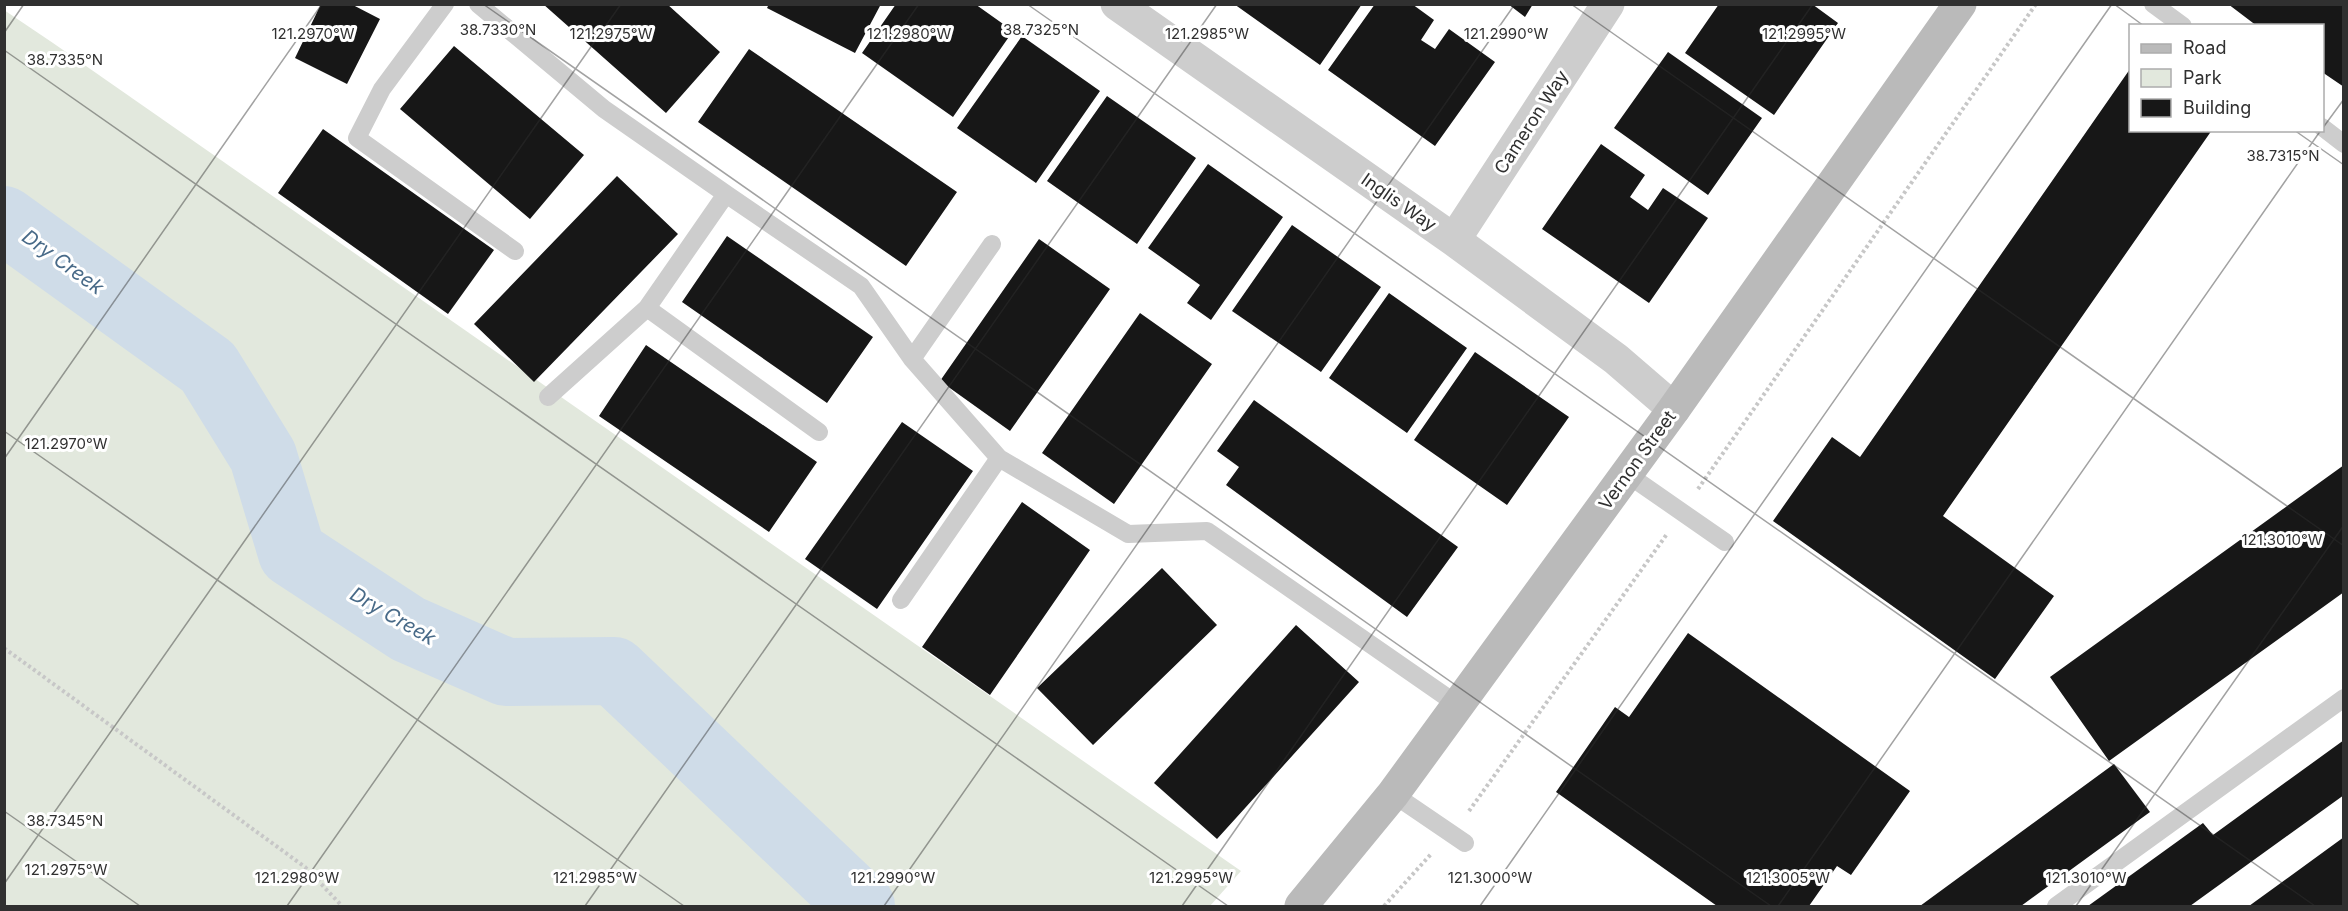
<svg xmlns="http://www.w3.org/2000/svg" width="2348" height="911" viewBox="0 0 2348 911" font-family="Inter,sans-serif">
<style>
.green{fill:#e2e8dd}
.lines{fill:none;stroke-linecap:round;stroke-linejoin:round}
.river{stroke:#cfdce8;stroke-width:68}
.building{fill:#171717}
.path{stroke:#c7c7c7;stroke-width:4;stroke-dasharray:3 3;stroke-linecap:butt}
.service{stroke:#cdcdcd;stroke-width:18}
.minor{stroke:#cdcdcd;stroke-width:33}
.secondary{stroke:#bababa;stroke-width:33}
.ticks{fill:none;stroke:#303030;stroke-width:1.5;stroke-opacity:0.45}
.labels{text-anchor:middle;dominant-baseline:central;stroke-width:6;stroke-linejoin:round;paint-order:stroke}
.street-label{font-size:18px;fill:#303030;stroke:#fff}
.water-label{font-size:20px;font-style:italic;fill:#486a88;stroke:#fff}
.ticks-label{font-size:15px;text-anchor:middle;fill:#303030;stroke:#fff;stroke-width:6;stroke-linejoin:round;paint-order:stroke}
</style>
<rect width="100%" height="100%" fill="#fff"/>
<path class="green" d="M 4,10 L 53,43 L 1241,871 L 1210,906 L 5,906 Z"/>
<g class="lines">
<path class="river" d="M 4,220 L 208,367 L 263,456 L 292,553 L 408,629 L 506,672 L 614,671 L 861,906"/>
</g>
<path class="building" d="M 321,4 L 351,4 L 380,19 L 347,84 L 295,58 Z
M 543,4 L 667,4 L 720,52 L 666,113 Z
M 769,4 L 881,4 L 855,53 L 767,8 Z
M 896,4 L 975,4 L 1013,31 L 953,117 L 862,53 Z
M 1234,4 L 1362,4 L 1320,65 Z
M 1375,4 L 1412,4 L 1434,20 L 1421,40 L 1435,49 L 1449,29 L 1495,62 L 1435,146 L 1328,70 Z
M 1508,4 L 1533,4 L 1525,17 Z
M 1719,4 L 1812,4 L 1838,23 L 1774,115 L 1685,53 Z
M 2228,4 L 2344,4 L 2344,87 L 2322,72 L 2322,26 L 2257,26 Z
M 1022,36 L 1100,91 L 1036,183 L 957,128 Z
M 454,46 L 584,155 L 530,219 L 400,109 Z
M 749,49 L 957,192 L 906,266 L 698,122 Z
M 1668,52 L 1762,118 L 1708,195 L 1614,128 Z
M 2130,69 L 2130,130 L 2212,130 L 1943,516 L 2054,596 L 1995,679 L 1773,521 L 1832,437 L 1860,457 Z
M 1107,96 L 1196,158 L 1137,244 L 1047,181 Z
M 323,129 L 494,250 L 448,314 L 278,193 Z
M 1601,144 L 1645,175 L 1630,197 L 1648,210 L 1663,188 L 1708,218 L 1649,303 L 1542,229 Z
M 1208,164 L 1283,217 L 1211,320 L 1187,303 L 1200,285 L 1148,248 Z
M 617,176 L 678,234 L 534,382 L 474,324 Z
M 1292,225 L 1381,287 L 1321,372 L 1232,311 Z
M 727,236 L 873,337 L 827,403 L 682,302 Z
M 1039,239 L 1110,289 L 1010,431 L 940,381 Z
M 1389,293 L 1467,348 L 1407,433 L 1329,378 Z
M 1140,313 L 1212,364 L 1114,504 L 1042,453 Z
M 646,345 L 817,462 L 769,532 L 599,416 Z
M 1475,352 L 1569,417 L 1507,505 L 1414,440 Z
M 1254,400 L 1458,547 L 1407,617 L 1226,485 L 1239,467 L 1217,451 Z
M 902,422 L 973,471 L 877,609 L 805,559 Z
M 2344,465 L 2344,592 L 2109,761 L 2050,677 Z
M 1022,502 L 1090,550 L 990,695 L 922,647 Z
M 1162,568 L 1217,625 L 1093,745 L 1037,688 Z
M 1296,625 L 1359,682 L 1217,839 L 1154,783 Z
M 1688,633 L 1910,791 L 1851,875 L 1837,866 L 1809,906 L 1717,906 L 1556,792 L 1615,707 L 1629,717 Z
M 2344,740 L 2344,795 L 2190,906 L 2088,906 L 2203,823 L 2213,835 Z
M 2114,764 L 2150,812 L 2021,906 L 1920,906 Z
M 2344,837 L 2344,906 L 2249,906 Z"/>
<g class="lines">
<path class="path" d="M 1698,489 L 2036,4
M 4,648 L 305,867 L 342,906
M 1469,811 L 1667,534
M 1384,906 L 1432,853"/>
<path class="service" d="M 445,4 L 382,89 L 357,138 L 515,251
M 478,4 L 604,109 L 726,194
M 2153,4 L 2183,26
M 2322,127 L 2344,144
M 647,308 L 726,194 L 861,286 L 912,359 L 999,458
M 912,359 L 992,244
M 548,397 L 647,308 L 819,432
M 1627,474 L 1725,542
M 901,600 L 999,458 L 1128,534 L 1207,531 L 1458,705
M 1393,794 L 1465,843
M 2056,906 L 2344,698"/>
<path class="minor" d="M 1117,4 L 1454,240 L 1616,359 L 1674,409
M 1454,240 L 1608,4"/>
<path class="secondary" d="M 1301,906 L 1393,794 L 1674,409 L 1960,4"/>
</g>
<path class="ticks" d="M 483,4 L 1771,906M 1027,4 L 2315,906M 1571,4 L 2344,546M 2114,4 L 2144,26M 4,33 L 24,4M 4,50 L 1228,906M 2322,129 L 2344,99M 2294,130 L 2344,165M 4,431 L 684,906M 4,459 L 322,4M 4,811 L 140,906M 4,884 L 621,4M 287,906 L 919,4M 585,906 L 1217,4M 884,906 L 1515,4M 1182,906 L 1813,4M 1480,906 L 2112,4M 1778,906 L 2321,130M 2076,906 L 2344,525"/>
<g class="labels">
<g class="street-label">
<text transform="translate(1531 122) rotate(-57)">Cameron Way</text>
<text transform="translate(1399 202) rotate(35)">Inglis Way</text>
<text transform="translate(1637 460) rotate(-54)">Vernon Street</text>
</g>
<g class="water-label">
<text transform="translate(63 262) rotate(36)">Dry Creek</text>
<text transform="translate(393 616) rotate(30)">Dry Creek</text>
</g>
</g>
<g class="ticks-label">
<text x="498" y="35">38.7330°N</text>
<text x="1041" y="35">38.7325°N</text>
<text x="313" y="39">121.2970°W</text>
<text x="611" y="39">121.2975°W</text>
<text x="909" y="39">121.2980°W</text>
<text x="1207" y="39">121.2985°W</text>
<text x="1506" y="39">121.2990°W</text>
<text x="1804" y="39">121.2995°W</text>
<text x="65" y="65">38.7335°N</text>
<text x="2283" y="161">38.7315°N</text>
<text x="66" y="449">121.2970°W</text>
<text x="2282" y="545">121.3010°W</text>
<text x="65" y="826">38.7345°N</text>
<text x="66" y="875">121.2975°W</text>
<text x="297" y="883">121.2980°W</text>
<text x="595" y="883">121.2985°W</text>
<text x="893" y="883">121.2990°W</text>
<text x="1191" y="883">121.2995°W</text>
<text x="1490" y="883">121.3000°W</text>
<text x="1788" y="883">121.3005°W</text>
<text x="2086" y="883">121.3010°W</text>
</g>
<rect width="2348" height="911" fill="none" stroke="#303030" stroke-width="12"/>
<rect x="2129" y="24" width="195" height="108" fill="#ffffff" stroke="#acacac" stroke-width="1.5"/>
<rect x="2141" y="44" width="30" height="9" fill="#bababa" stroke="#acacac" stroke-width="1.5"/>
<text x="2183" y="54" font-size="18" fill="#303030">Road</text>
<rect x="2141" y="69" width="30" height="18" fill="#e2e8dd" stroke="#acacac" stroke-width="1.5"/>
<text x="2183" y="84" font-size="18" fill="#303030">Park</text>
<rect x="2141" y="99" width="30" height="18" fill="#171717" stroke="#acacac" stroke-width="1.5"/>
<text x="2183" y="114" font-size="18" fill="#303030">Building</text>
</svg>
